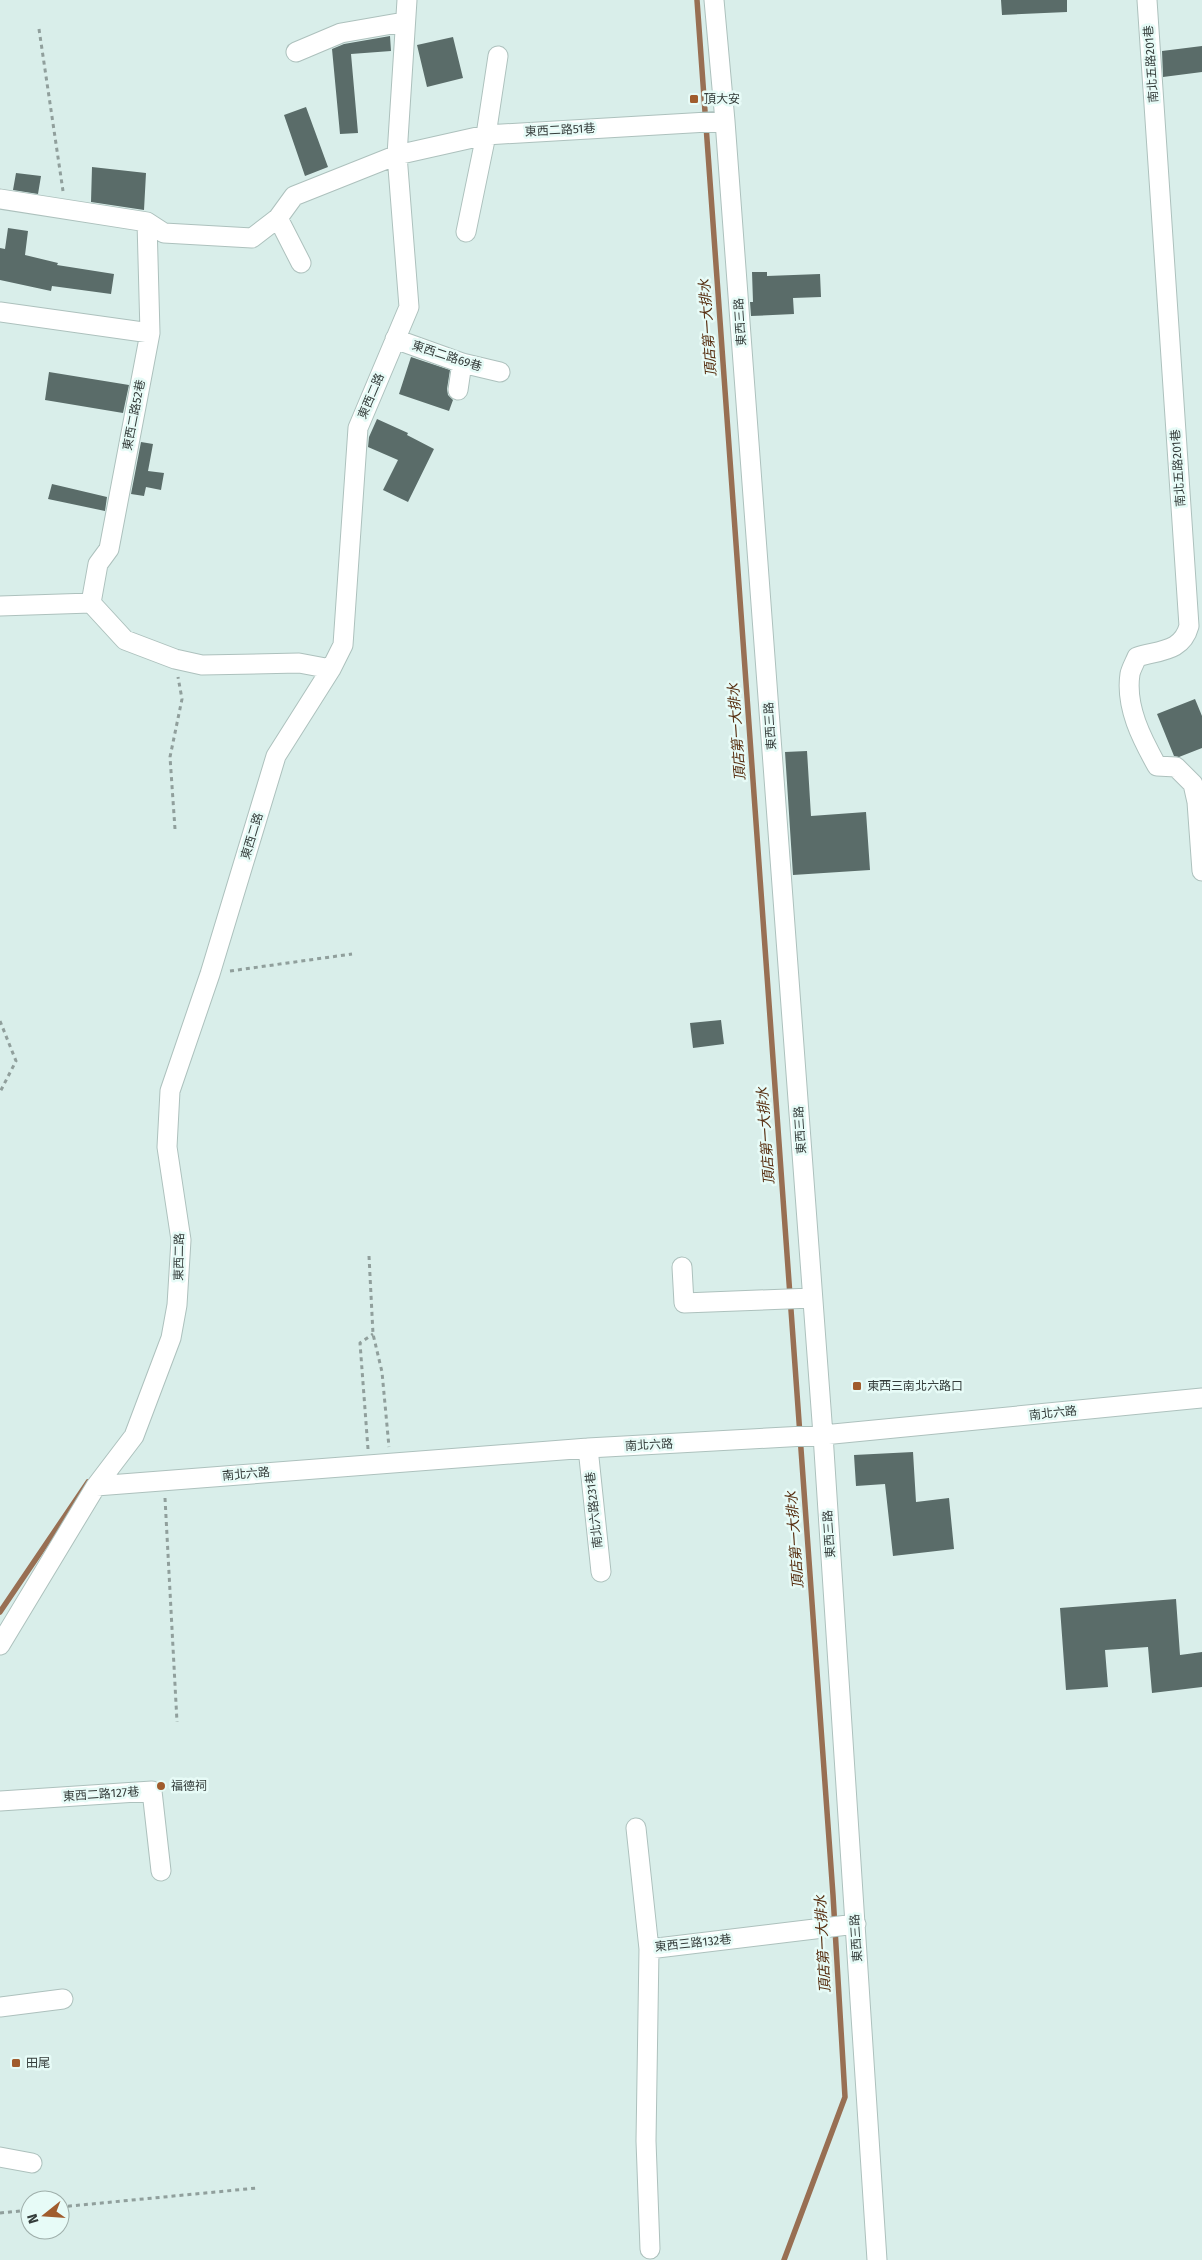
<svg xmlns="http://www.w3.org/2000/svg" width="1202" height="2260" viewBox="0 0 1202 2260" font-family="'Fira Sans','Noto Sans TC',sans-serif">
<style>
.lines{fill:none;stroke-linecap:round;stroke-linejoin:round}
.stream{stroke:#986f53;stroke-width:5.5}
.building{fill:#5a6c69}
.minor-casing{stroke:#adc1bd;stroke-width:21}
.path{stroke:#909f9c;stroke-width:3;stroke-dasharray:4 4;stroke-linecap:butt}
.minor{stroke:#fff;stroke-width:19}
.poi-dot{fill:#a05c2d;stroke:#e7fbf7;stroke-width:2}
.labels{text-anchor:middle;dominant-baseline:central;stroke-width:5;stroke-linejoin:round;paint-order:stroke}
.street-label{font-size:12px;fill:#343c3a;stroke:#e7fbf7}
.poi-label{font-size:12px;fill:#343c3a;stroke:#e7fbf7;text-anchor:start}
.water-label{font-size:14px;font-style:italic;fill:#572e10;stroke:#e7fbf7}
</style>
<rect width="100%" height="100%" fill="#d9eeea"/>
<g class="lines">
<path class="stream" d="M 697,0 L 833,1895 L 845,2097 L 784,2260
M 0,1612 L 88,1482"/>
</g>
<path class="building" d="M 1001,0 L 1067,0 L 1067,12 L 1002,15 Z
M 390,36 L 391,51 L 351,54 L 358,133 L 340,134 L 332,49 L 344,44 Z
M 453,37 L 463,78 L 427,87 L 417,45 Z
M 1202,46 L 1202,72 L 1163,77 L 1162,51 Z
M 306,107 L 328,167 L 305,176 L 284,115 Z
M 92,167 L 146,173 L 144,210 L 91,202 Z
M 16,173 L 41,176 L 38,194 L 13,190 Z
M 8,228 L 28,231 L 25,255 L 58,263 L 57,265 L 114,274 L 111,294 L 52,286 L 51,291 L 0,280 L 0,248 L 5,249 Z
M 752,272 L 767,272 L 767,276 L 820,274 L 821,297 L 793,298 L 794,314 L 751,316 L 750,302 L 753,302 Z
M 411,357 L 450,370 L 447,389 L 448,395 L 453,400 L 449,411 L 399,394 Z
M 49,372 L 129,385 L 123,413 L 45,400 Z
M 377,419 L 408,433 L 407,435 L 434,449 L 408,502 L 383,490 L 398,460 L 368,447 L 369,437 Z
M 141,442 L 153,444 L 148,471 L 164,473 L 161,490 L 146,487 L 144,496 L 131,494 Z
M 52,484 L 107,497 L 105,511 L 48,499 Z
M 1195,699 L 1202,716 L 1202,748 L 1179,757 L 1174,756 L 1157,714 Z
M 807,751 L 811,816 L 866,812 L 870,870 L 793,875 L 785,752 Z
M 721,1020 L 724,1044 L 693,1048 L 690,1023 Z
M 913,1452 L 916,1502 L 949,1498 L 954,1549 L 893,1556 L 885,1484 L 856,1486 L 854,1455 Z
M 1176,1599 L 1180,1655 L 1202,1652 L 1202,1687 L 1152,1693 L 1148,1647 L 1105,1650 L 1108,1687 L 1066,1690 L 1060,1608 Z"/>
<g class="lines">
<g class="minor-casing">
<path id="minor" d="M 714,0 L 725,121 L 823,1435 L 877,2260
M 1147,0 L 1189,626 C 1182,652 1160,650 1137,657 C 1135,662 1131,669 1130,674 C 1125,707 1142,739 1157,766 L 1176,767 L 1193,784 L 1197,802 L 1202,871
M 296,52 L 341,33 L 404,22
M 0,199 L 147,222 L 164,233 L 252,238 L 278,218 L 294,196 L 397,155 L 486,135 L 725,121
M 278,218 L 301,263
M 466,232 L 486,135 L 498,56
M 0,312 L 150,333
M 395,339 L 462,363 L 500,372
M 458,390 L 462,363
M 91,603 L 98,564 L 109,549 L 150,333 L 147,222
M 0,606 L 91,603 L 125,640 L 175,659 L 202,665 L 299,663 L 331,669
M 682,1267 L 684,1303 L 812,1298
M 588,1448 L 601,1572
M 96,1486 L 588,1448 L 823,1435 L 1202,1398
M 0,1645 L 96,1486 L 134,1436 L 171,1338 L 177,1305 L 181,1240 L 167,1147 L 170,1091 L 210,974 L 276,756 L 331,669 L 343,645 L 358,428 L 409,307 L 397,155 L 407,0
M 0,1801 L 152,1791 L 161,1871
M 636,1828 L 649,1949 L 856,1924
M 649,1949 L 646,2141 L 650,2249
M 0,2007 L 63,1999
M 0,2157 L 32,2163"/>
</g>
<path class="path" d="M 39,29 L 63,191
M 175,829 L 170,757 L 182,699 L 178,677
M 230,971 L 352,954
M 0,1021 L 16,1061 L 0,1092
M 369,1256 L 373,1334 L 382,1372 L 389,1447
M 368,1449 L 360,1343 L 373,1334
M 165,1498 L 177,1722
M 60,2207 L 257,2188
M 0,2213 L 30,2210"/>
<use href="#minor" class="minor"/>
</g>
<g class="poi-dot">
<rect x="689" y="94" width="10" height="10" rx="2.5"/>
<rect x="852" y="1381" width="10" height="10" rx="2.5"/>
<circle cx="161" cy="1786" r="5"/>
<rect x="11" y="2058" width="10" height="10" rx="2.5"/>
</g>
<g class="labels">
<g class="street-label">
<text transform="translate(1151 64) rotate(-94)">南北五路201巷</text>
<text transform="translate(560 130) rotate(-3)">東西二路51巷</text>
<text transform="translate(740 322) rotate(-94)">東西三路</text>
<text transform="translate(447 356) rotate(18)">東西二路69巷</text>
<text transform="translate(371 396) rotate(-67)">東西二路</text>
<text transform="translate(134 415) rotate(-79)">東西二路52巷</text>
<text transform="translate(1178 468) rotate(-94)">南北五路201巷</text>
<text transform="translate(770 726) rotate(-94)">東西三路</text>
<text transform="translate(252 836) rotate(-73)">東西二路</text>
<text transform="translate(800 1130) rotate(-94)">東西三路</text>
<text transform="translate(179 1257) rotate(-89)">東西二路</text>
<text transform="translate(1053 1413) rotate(-6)">南北六路</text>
<text transform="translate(649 1445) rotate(-3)">南北六路</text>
<text transform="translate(246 1474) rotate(-5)">南北六路</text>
<text transform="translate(594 1510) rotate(-96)">南北六路231巷</text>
<text transform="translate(829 1534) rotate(-94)">東西三路</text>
<text transform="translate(101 1794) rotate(-4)">東西二路127巷</text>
<text transform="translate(856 1938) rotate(-94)">東西三路</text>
<text transform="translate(693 1943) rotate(-6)">東西三路132巷</text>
</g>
<g class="poi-label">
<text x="704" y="99">頂大安</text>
<text x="867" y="1386">東西三南北六路口</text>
<text x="171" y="1786">福德祠</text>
<text x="26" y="2063">田尾</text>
</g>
<g class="water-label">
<text transform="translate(708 328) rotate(-94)">頂店第一大排水</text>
<text transform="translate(737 732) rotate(-94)">頂店第一大排水</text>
<text transform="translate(766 1136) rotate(-94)">頂店第一大排水</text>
<text transform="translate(795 1540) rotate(-94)">頂店第一大排水</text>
<text transform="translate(823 1944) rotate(-93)">頂店第一大排水</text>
</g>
</g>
<g transform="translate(45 2215) rotate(253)"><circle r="24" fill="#e7fbf7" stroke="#9fafab"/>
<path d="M0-4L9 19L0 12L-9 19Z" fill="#a05c2d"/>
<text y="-8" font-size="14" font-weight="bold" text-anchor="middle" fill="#343c3a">N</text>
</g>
</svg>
